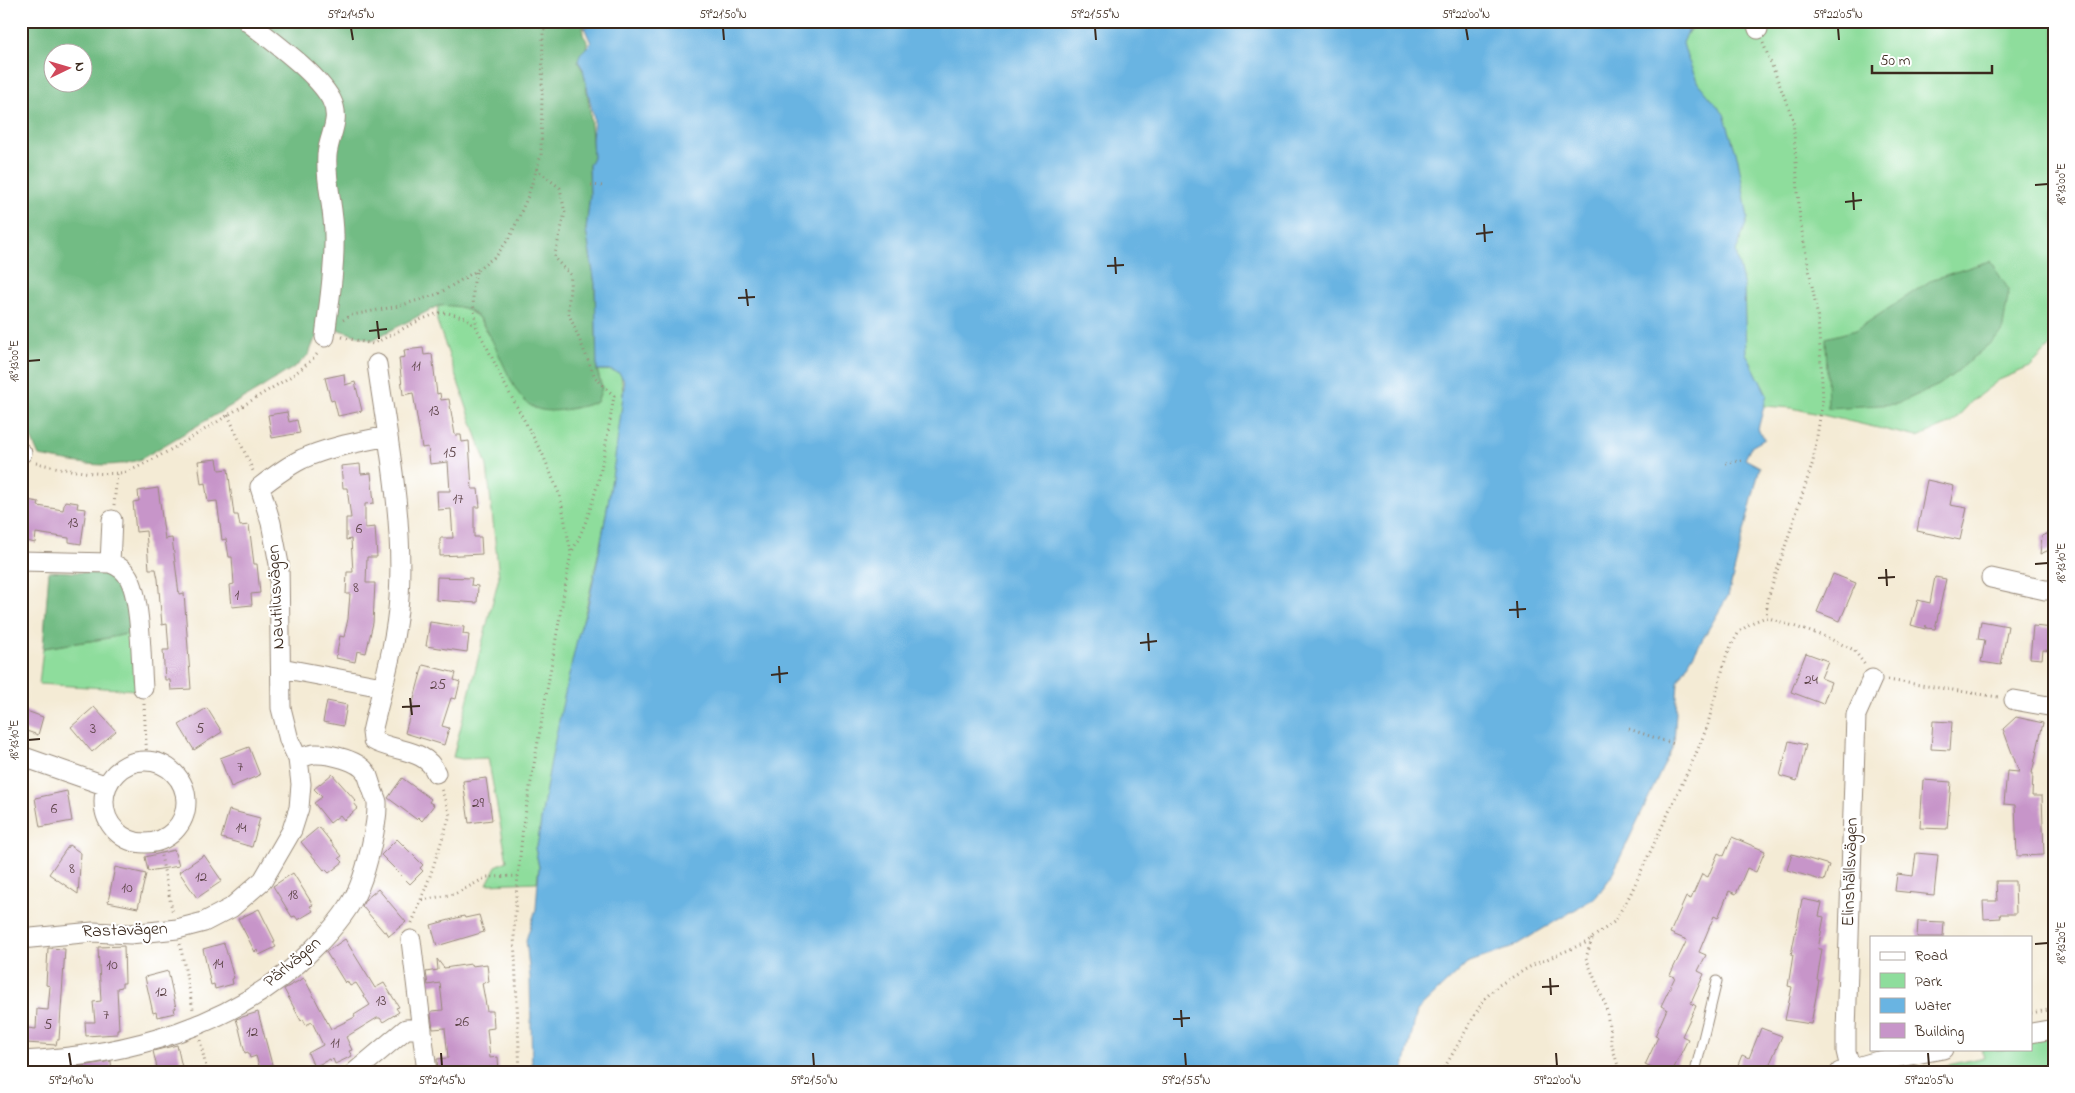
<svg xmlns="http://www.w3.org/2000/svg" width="2075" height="1093" viewBox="0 0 2075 1093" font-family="'Indie Flower',sans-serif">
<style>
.green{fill:#8edd9c;stroke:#64845d}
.forest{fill:#72bc84;stroke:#567351;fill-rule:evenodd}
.water{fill:#69b4e2;stroke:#526f80}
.building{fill:#c795c9}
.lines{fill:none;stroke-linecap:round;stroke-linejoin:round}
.service-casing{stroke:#988a7a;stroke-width:11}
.minor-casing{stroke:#988a7a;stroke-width:21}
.path{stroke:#988a7a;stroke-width:3;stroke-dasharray:1 4;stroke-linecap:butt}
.service{stroke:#fff;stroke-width:9}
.minor{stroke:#fff;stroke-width:19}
.ticks{fill:none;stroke:#3b2a1e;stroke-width:2}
.labels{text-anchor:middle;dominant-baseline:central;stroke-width:4.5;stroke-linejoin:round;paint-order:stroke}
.number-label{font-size:15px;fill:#5e4549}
.street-label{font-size:18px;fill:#3b2a1e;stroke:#fff}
.neatline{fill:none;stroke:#3b2a1e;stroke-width:2}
.ticks-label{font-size:12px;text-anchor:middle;fill:#3b2a1e}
</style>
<rect width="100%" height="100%" fill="#fff"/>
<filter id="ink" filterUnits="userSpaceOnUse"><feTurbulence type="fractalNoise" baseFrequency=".02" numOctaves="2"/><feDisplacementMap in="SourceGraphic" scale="10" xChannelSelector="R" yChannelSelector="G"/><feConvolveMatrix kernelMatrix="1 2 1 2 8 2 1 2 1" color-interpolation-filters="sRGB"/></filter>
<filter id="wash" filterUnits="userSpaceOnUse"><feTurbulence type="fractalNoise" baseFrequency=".0096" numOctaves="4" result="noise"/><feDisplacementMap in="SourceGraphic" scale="20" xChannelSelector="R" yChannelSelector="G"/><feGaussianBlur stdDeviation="1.12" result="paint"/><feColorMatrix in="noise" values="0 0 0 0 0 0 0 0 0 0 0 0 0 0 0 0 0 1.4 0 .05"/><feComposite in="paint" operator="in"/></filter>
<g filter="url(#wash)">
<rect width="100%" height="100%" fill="#f4ebd5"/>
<path class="green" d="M 1698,21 L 2054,21 L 2054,342 L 2030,367 L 1999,380 L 1972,401 L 1952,423 L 1917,437 L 1792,408 L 1320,374 L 1680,41 Z
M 449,305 L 464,308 L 478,317 L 534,408 L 557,410 L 575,408 L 602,388 L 597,370 L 620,371 C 628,403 618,447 612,480 C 593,602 554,719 538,842 L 535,848 L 539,867 L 537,882 L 487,884 L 496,866 L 507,861 L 488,758 L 462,759 L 453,757 L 499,577 L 487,466 L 437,321 L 438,306 Z
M 131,633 L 136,690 L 39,684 L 43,648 L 103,639 Z
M 2049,1037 L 2052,1045 L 2054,1044 L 2054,1072 L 1917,1072 L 1984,1057 L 1981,1050 L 2031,1049 L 2031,1041 Z"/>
<path class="forest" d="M 21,21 L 584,21 C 584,25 582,30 583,34 C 584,38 588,39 587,45 C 586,51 580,55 578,62 L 584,72 L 590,110 L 592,139 L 593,157 L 589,165 L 590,195 L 586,230 L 595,284 L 597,370 L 602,388 L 597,402 C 581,407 549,416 533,407 C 522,401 515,389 510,378 C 502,363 488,328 478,317 C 468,306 452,305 438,306 L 372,340 L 339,330 L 321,334 L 314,341 L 309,354 L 299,364 L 261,388 L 141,459 C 108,471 73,462 39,456 L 31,438 L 21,436 ZM 52,52 L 82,52 L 82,82 L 52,82 Z
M 1990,261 L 2009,290 L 2002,333 L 1954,374 L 1939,385 L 1897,404 L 1828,408 L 1826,338 L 1856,330 L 1933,279 Z
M 49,571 L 114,574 L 128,600 L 131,633 L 103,639 L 43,648 Z"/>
<path class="water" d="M 589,21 L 1669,21 L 1679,28 L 1689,29 L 1683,43 L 1687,57 L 1698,83 L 1724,114 L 1738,159 L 1748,218 L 1736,252 L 1744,287 L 1746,353 L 1767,395 L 1758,429 L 1765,439 L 1751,447 L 1745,459 L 1760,467 L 1728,596 L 1678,681 L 1674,744 L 1611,877 L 1596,897 L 1511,948 L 1467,963 L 1417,1011 L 1403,1072 L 532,1072 L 530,977 L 526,940 L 536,909 L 539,867 L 535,848 L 538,841 C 547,772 562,704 578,636 C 581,624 587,612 589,600 C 605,529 616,458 624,386 L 623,379 L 619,373 L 609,370 L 597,370 L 595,284 L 586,230 L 590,195 L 589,165 L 593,157 L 592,139 L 594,120 L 583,69 L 578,61 L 580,54 L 591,43 L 584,27 L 588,26 Z"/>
<g id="blocks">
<path class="building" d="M 423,348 L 424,355 L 432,354 L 437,394 L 440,393 L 441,400 L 449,399 L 455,435 L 461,435 L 462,442 L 469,441 L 472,489 L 478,489 L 480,507 L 474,507 L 474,537 L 481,537 L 482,554 L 440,556 L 440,538 L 453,538 L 451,509 L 438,510 L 437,491 L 450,491 L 448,462 L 430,464 L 428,447 L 422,448 L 413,393 L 403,395 L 399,358 L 405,357 L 404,350 Z
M 344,374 L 345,385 L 355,382 L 362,411 L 338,416 L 334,400 L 331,401 L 325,378 Z
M 287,412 L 289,422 L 297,420 L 300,433 L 272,438 L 268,415 Z
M 217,459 L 219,470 L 228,469 L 234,515 L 238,515 L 240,526 L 249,525 L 254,564 L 257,564 L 260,593 L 251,594 L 252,605 L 232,607 L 230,585 L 234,584 L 232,557 L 229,557 L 226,539 L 222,540 L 217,501 L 208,502 L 205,483 L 201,484 L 198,461 Z
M 360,464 L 361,474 L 371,473 L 374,503 L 365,504 L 365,528 L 375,527 L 377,557 L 367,557 L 366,583 L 375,583 L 373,623 L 366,653 L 357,651 L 355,662 L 336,658 L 340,636 L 344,637 L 348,619 L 350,594 L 346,594 L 347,572 L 353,572 L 351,539 L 346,540 L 346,518 L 351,518 L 347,488 L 343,488 L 341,466 Z
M 1927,480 L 1954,486 L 1950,505 L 1967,508 L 1960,540 L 1917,531 Z
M 158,488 L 165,539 L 172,538 L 179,594 L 184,593 L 191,689 L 171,690 L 170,680 L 165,680 L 163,650 L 169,650 L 167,624 L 162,625 L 158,579 L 156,569 L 149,569 L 146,531 L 136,532 L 133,502 L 139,501 L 138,491 Z
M 21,499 L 39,502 L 38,506 L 63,510 L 65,501 L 78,503 L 77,508 L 86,509 L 81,544 L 69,542 L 69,538 L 36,533 L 35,543 L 23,540 Z
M 2054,531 L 2054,548 L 2040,554 L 2042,536 Z
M 1833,574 L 1856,583 L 1840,621 L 1817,612 Z
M 437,577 L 472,578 L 471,585 L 478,586 L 477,603 L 436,600 Z
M 1935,577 L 1946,579 L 1935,629 L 1926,628 L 1926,625 L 1925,629 L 1911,625 L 1918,600 L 1930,603 Z
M 1981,621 L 2008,626 L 2001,665 L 1981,662 L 1985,640 L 1978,639 Z
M 430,622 L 464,627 L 463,634 L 469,635 L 467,652 L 426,646 Z
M 2033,626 L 2054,628 L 2054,651 L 2043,650 L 2042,659 L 2030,658 Z
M 1806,653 L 1828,661 L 1821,678 L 1831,682 L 1823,704 L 1791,692 Z
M 423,665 L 456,673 L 454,680 L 460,682 L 456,699 L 451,698 L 442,726 L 449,728 L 444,745 L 405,733 Z
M 327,701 L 347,705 L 343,726 L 323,722 Z
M 94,707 L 116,731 L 92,752 L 71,727 Z
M 207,708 L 222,732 L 194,750 L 179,725 Z
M 21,709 L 43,717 L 38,735 L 21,729 Z
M 2016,717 L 2043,723 L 2032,773 L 2033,773 L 2032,796 L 2042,796 L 2044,855 L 2017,856 L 2015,805 L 2004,804 L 2007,771 L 2019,772 L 2003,729 Z
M 1933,721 L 1952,722 L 1950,750 L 1931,749 Z
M 1789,741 L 1806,745 L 1797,781 L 1780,776 Z
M 249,747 L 260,775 L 231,787 L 220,758 Z
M 332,774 L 356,801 L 354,803 L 358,808 L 344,820 L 340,815 L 330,823 L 314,803 L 322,797 L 314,789 Z
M 402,778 L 431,799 L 429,802 L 434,805 L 422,821 L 418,817 L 416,819 L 388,798 Z
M 486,778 L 492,820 L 469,823 L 463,781 Z
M 1923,780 L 1951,782 L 1947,829 L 1920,828 Z
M 67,791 L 72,821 L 40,827 L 35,798 Z
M 229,810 L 260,818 L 252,847 L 221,838 Z
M 319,827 L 342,856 L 339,858 L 343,862 L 329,873 L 325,869 L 324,870 L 301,842 Z
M 1732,837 L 1765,851 L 1756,872 L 1747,868 L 1736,894 L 1729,891 L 1718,918 L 1714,916 L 1699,952 L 1706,955 L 1698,971 L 1704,974 L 1691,1003 L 1696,1006 L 1682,1036 L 1688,1039 L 1672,1072 L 1660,1072 L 1645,1065 L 1658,1037 L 1655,1036 L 1667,1009 L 1661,1006 L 1675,977 L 1670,975 L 1687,940 L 1670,933 L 1686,897 L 1691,899 L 1702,874 L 1708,877 L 1718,853 L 1724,856 Z
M 397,839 L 423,865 L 420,868 L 423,871 L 410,884 L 381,855 Z
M 69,845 L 81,853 L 78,894 L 49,874 Z
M 174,850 L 179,866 L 148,871 L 145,857 Z
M 1916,853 L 1938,855 L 1934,895 L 1895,891 L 1897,874 L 1913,876 Z
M 1792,854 L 1829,865 L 1824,881 L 1787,870 Z
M 204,855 L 222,881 L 197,898 L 179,872 Z
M 115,867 L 146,874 L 138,908 L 108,902 Z
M 293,873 L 313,905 L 310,906 L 313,911 L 298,920 L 295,916 L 292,917 L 273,886 Z
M 1996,881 L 2015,881 L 2016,914 L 2000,914 L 2001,918 L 1984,919 L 1983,901 L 1997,901 Z
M 378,889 L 406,922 L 389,936 L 386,931 L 384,932 L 362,906 L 365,900 Z
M 1802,899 L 1822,903 L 1819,916 L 1824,917 L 1818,949 L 1822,949 L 1817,980 L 1819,980 L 1811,1024 L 1785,1020 L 1792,987 L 1788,986 L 1793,955 L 1791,955 Z
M 259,909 L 275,941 L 273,942 L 276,947 L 259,955 L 257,950 L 255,952 L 238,919 Z
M 479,915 L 484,932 L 437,946 L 431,925 L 464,916 L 465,918 Z
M 1918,921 L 1944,922 L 1943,937 L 1917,937 Z
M 345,939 L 375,988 L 384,983 L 399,1007 L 396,1008 L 399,1012 L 383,1022 L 380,1018 L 377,1018 L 346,1037 L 352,1050 L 349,1051 L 352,1056 L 335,1064 L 333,1059 L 331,1061 L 330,1059 L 314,1067 L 308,1053 L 323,1045 L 312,1022 L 306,1025 L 303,1019 L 301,1021 L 284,989 L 304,978 L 331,1029 L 355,1017 L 354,1015 L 370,1005 L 356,983 L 350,986 L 347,981 L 345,983 L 326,952 Z
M 224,943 L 234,978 L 232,979 L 233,984 L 215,989 L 214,984 L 211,985 L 203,949 Z
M 124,946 L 125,983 L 122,983 L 122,987 L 117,988 L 119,1029 L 117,1029 L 117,1034 L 86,1036 L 85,1022 L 95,1022 L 93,1002 L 101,1001 L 98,947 Z
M 48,948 L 65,949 L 59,1040 L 57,1040 L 56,1045 L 26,1043 L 27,1028 L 36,1029 L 37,1009 L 48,1010 L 50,986 L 46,985 Z
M 437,959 L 444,968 L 471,964 L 472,966 L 487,964 L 489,982 L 482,983 L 487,1011 L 493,1011 L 494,1028 L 487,1029 L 490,1058 L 498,1057 L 499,1072 L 438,1072 L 437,1059 L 448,1058 L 445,1028 L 433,1029 L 431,1015 L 432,1011 L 443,1010 L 440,983 L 428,985 L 426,972 L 438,970 Z
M 168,971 L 176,1008 L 174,1008 L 175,1013 L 157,1017 L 156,1012 L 153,1013 L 145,977 Z
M 258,1012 L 274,1072 L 261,1072 L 256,1056 L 250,1058 L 248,1052 L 245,1053 L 239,1028 L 236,1019 Z
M 1761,1028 L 1782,1036 L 1768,1068 L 1761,1065 L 1759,1072 L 1735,1072 L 1742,1055 L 1749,1058 Z
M 177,1045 L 183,1072 L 158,1072 L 153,1051 Z
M 111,1061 L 112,1072 L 71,1072 L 71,1068 Z"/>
</g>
</g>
<g filter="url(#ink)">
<use href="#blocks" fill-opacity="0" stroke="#988a7a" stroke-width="1"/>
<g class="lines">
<g class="service-casing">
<path id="service" d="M 1695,1072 L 1717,981"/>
</g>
<g class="minor-casing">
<path id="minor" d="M 247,21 C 272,41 316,72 331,99 C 342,120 329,134 327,155 C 325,181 334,208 334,235 C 335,269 329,303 325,337
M 1756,21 L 1758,29
M 377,364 C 388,441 404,519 399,598 C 396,644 382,688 372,732 L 373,740 C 393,752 426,748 436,773
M 21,453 L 22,453
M 21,561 L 110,563 C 119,566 126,571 130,580 C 141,602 141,661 143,688
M 110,563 L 112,520
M 1991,578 L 2045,590 L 2054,590
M 281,668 L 382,687
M 2014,700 L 2054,707
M 21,756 L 107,786
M104 802a41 41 0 1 1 82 0a41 41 0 1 1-82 0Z
M 21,939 L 93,932 L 130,934 L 177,929 L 204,922 L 231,908 L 263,880 L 292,830 L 299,808 L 301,784 L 298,759 L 289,740 L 281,708 L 279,564 L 271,523 L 260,487 C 273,477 286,467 302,459 C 328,447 359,442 388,436
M 411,940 L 427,1072
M 2031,1033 L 2054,1029
M 21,1061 C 126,1056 239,1026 314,948 C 331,931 350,910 359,887 C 367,868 378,823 377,802 C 376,798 373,793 372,788 C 370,784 369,778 367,774 C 360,760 330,754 316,754 C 310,754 303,757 298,759
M 1850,1068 L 1846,1051 L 1846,1032 L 1856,715 L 1872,679
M 355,1072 L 406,1029 L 422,1028
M 1840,1072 L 1878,1061 L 1943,1049"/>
</g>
<path class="path" d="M 1763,43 L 1793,119 L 1800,221 L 1818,318 L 1823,398 L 1813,462 L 1768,598 L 1766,617
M 536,169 L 560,188 L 565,213 L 554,258 L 571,275 L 568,312 L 595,377 L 614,396 C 605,449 598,505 571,553
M 591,185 L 603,186
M 476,272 C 471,291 473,308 477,327
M 343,320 L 352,315 L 399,306 L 438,294 L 476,271 L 497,255 L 511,235 L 528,196 L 541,155 L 543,32 L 549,21
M 342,337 L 373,344 L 420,320 L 438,313 L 448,313 L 466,318 L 477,329 L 486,345 L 504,383 L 543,455 L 560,496 L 571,553 L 523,827 L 516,896 L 514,934 L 520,1072
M 228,415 L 254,473
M 36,463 C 64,469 98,477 127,472 C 173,451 215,423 257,397 C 278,384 302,372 319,352
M 1726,463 L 1744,460
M 114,505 L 117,474
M 1888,680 L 1998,697
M 144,704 L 147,761
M 1629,729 L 1674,744
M 158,841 L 173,914
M 422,900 L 455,894 L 487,877 L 518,876
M 412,923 L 429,879 L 450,815 L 441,788
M 1592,939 L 1586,958 L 1606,1006 L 1612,1046 L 1620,1072
M 180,944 L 193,1009
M 2031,1013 L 2054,1009
M 200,1040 L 207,1072
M 1442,1072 L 1484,999 L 1499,985 L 1533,965 L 1585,943 L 1614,922 L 1630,895 L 1695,756 L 1707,727 L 1726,657 L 1732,644 L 1739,632 L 1751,623 L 1766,617 L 1826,637 L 1854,650 L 1865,665"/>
<use href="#service" class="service"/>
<use href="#minor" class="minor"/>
</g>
</g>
<path class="ticks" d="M 351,28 L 353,40M 723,28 L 724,40M 1095,28 L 1096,40M 1466,28 L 1468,40M 1838,28 L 1839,40M 2035,185 L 2048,184M 1853,192 L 1854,210M 1845,202 L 1862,200M 1484,224 L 1485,242M 1476,234 L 1493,232M 1115,257 L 1116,274M 1107,266 L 1124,265M 746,289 L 748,306M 738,298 L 755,297M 377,321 L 379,339M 369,331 L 387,329M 28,361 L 40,360M 2035,564 L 2048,563M 1886,569 L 1887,586M 1878,578 L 1895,577M 1517,601 L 1518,618M 1509,610 L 1526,609M 1148,633 L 1149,651M 1140,643 L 1157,641M 779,666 L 780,683M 771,675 L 788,673M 410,698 L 412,715M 402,707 L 420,706M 28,740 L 40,739M 2035,944 L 2048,943M 1550,978 L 1551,995M 1542,987 L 1559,986M 1181,1010 L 1182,1027M 1173,1019 L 1190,1018M 69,1053 L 71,1066M 441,1053 L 442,1066M 813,1053 L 814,1066M 1185,1053 L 1186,1066M 1556,1053 L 1557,1066M 1928,1053 L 1929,1066"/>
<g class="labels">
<g class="number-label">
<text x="416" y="366">11</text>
<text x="434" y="411">13</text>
<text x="450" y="453">15</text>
<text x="458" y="499">17</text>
<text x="73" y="523">13</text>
<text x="359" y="529">6</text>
<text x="356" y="588">8</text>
<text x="237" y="595">1</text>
<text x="1811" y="680">24</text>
<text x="438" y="685">25</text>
<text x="93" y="729">3</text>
<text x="200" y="729">5</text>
<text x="240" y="767">7</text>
<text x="478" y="803">29</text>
<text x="54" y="809">6</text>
<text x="241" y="828">14</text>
<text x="72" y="869">8</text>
<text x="201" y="877">12</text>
<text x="127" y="888">10</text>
<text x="293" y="895">18</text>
<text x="218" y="964">14</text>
<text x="112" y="965">10</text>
<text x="161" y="992">12</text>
<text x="381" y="1001">13</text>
<text x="106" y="1015">7</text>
<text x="462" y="1022">26</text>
<text x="48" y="1025">5</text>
<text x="252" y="1032">12</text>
<text x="335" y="1043">11</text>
</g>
<g class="street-label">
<text transform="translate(277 597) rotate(-93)">Nautilusvägen</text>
<text transform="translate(1851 872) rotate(-88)">Elinshällsvägen</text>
<text transform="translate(125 931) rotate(-2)">Rastavägen</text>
<text transform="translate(293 963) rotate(-40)">Pärlvägen</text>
</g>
</g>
<rect width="2075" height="1093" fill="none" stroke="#fff" stroke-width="55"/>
<rect x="1870" y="936" width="162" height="115" fill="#ffffff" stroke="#b1aaa5"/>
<rect x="1880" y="952" width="25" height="8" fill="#ffffff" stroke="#b1aaa5"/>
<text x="1915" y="960" font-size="15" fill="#3b2a1e">Road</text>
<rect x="1880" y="973" width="25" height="15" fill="#8edd9c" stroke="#b1aaa5"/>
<text x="1915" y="986" font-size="15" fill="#3b2a1e">Park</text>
<rect x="1880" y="998" width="25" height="15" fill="#69b4e2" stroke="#b1aaa5"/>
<text x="1915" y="1010" font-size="15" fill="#3b2a1e">Water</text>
<rect x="1880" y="1023" width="25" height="15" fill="#c795c9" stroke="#b1aaa5"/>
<text x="1915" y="1036" font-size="15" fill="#3b2a1e">Building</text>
<g transform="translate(68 68) rotate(85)"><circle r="24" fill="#ffffff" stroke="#b1aaa5"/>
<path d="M0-4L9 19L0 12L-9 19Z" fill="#d1495b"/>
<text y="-8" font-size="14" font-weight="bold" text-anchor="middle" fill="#3b2a1e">N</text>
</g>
<path d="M1872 65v8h120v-8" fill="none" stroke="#3b2a1e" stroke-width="2.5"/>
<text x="1880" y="65" font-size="15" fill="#3b2a1e" stroke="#ffffff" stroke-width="4" paint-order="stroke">50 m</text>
<rect x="28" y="28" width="2020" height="1038" class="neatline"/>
<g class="ticks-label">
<text x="351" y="18">59°21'45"N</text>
<text x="723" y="18">59°21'50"N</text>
<text x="1095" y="18">59°21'55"N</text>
<text x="1466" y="18">59°22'00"N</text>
<text x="1838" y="18">59°22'05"N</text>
<text transform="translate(2061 184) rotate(-90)" y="4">18°13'00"E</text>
<text transform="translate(14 361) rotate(-90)" y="4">18°13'00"E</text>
<text transform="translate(2061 563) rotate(-90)" y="4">18°13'10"E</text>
<text transform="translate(14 740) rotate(-90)" y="4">18°13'10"E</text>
<text transform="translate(2061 943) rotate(-90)" y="4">18°13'20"E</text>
<text x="71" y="1084">59°21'40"N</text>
<text x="442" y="1084">59°21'45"N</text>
<text x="814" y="1084">59°21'50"N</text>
<text x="1186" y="1084">59°21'55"N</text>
<text x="1557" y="1084">59°22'00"N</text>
<text x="1929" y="1084">59°22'05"N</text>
</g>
</svg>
